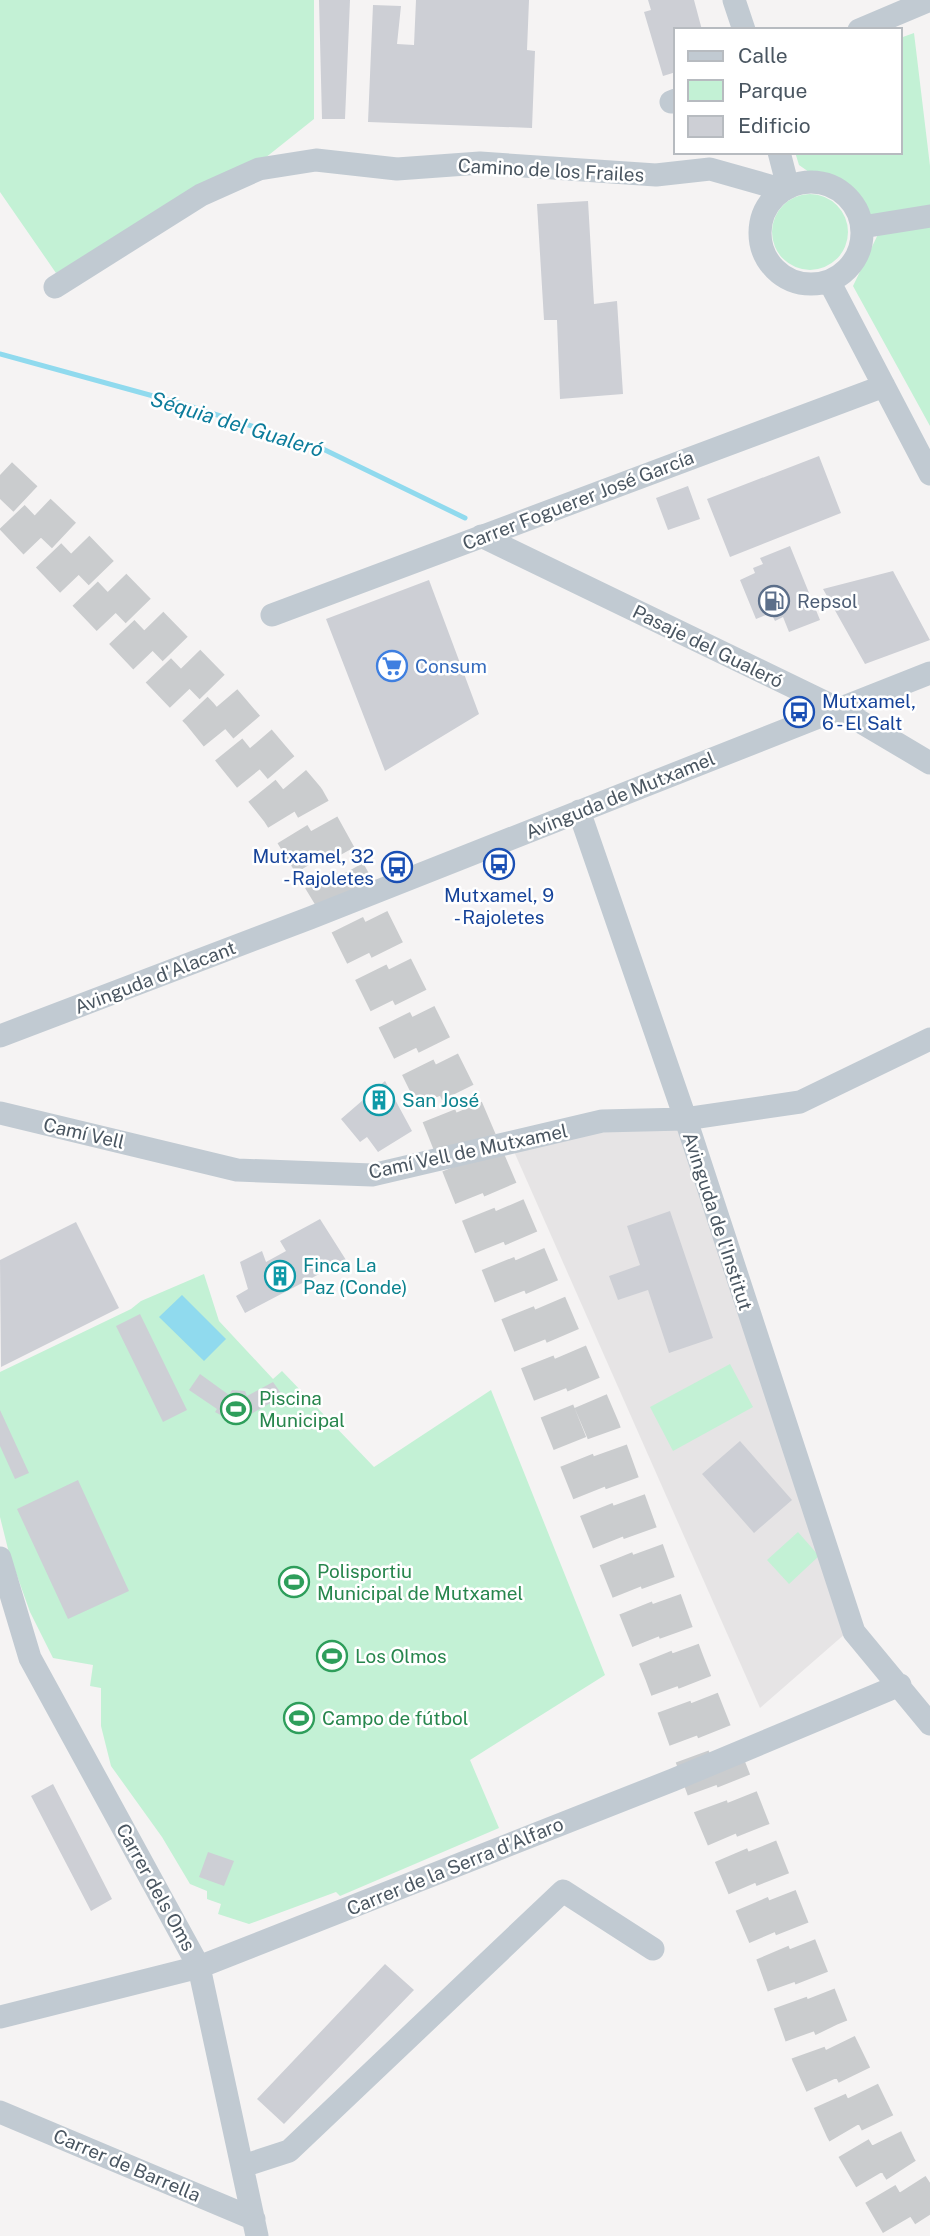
<svg xmlns="http://www.w3.org/2000/svg" width="930" height="2236" viewBox="0 0 930 2236" font-family="'Public Sans',sans-serif">
<style>
.education{fill:#e6e4e5}
.green{fill:#c3f1d5}
.water{fill:#90daee}
.lines{fill:none;stroke-linecap:round;stroke-linejoin:round}
.stream{stroke:#90daee;stroke-width:5}
.building{fill:#cdcfd5}
.highway-tunnel{stroke:#caccce;stroke-width:35;stroke-dasharray:35 18;stroke-linecap:butt}
.minor{stroke:#c1cad2;stroke-width:23}
.labels{text-anchor:middle;dominant-baseline:central;stroke-width:5;stroke-linejoin:round;paint-order:stroke}
.street-label{font-size:19px;fill:#4a5661;stroke:#fff}
.service-label{font-size:19px;fill:#4e5e75;stroke:#fff;text-anchor:start}
.shop-label{font-size:19px;fill:#366cbe;stroke:#fff;text-anchor:start}
.transit-label{font-size:19px;fill:#164399;stroke:#fff;text-anchor:start}
.culture-label{font-size:19px;fill:#0d838f;stroke:#fff;text-anchor:start}
.leisure-label{font-size:19px;fill:#27864d;stroke:#fff;text-anchor:start}
.water-label{font-size:21px;font-style:italic;fill:#0c7c9b;stroke:#fff}
</style>
<rect width="100%" height="100%" fill="#f5f3f3"/>
<path class="education" d="M 616,1129 L 686,1129 L 846,1633 L 760,1708 L 512,1147 Z"/>
<path class="green" d="M 0,0 L 314,0 L 314,119 L 260,162 L 202,188 L 56,273 L 0,192 Z
M 914,33 L 930,166 L 930,426 L 853,286 L 883,224 L 799,165 L 795,152 L 900,152 L 900,38 Z
M772 232a38 38 0 1 1 76 0a38 38 0 1 1-76 0Z
M 204,1274 L 219,1321 L 273,1379 L 282,1371 L 374,1467 L 491,1390 L 605,1675 L 470,1760 L 499,1828 L 340,1896 L 336,1892 L 249,1924 L 218,1914 L 221,1904 L 207,1899 L 207,1891 L 190,1884 L 162,1837 L 111,1766 L 101,1726 L 101,1688 L 90,1686 L 93,1665 L 53,1658 L 30,1612 L 9,1553 L 0,1517 L 0,1372 L 131,1309 L 141,1301 Z
M 730,1364 L 753,1407 L 673,1451 L 650,1407 Z
M 798,1532 L 819,1556 L 789,1584 L 767,1560 Z"/>
<path class="water" d="M 182,1295 L 226,1339 L 204,1361 L 159,1317 Z"/>
<g class="lines">
<path class="stream" d="M 0,354 L 186,405 L 323,449 L 465,518"/>
</g>
<path class="building" d="M 319,0 L 350,0 L 345,119 L 322,119 Z
M 416,0 L 529,0 L 527,50 L 535,51 L 532,128 L 368,122 L 373,5 L 401,6 L 397,44 L 414,45 Z
M 648,0 L 694,0 L 702,30 L 676,30 L 676,72 L 663,76 L 644,12 L 651,10 Z
M 588,201 L 594,304 L 617,301 L 623,394 L 560,399 L 557,320 L 544,320 L 537,204 Z
M 819,456 L 841,513 L 730,557 L 707,499 Z
M 688,486 L 700,519 L 668,530 L 656,498 Z
M 790,546 L 820,620 L 789,632 L 783,617 L 775,621 L 771,613 L 756,619 L 740,580 L 755,573 L 753,568 L 763,564 L 760,558 Z
M 893,571 L 930,640 L 865,664 L 823,589 Z
M 429,580 L 479,714 L 385,771 L 326,619 Z
M 385,1081 L 412,1131 L 378,1152 L 367,1137 L 360,1142 L 341,1119 Z
M 670,1211 L 713,1338 L 669,1353 L 648,1290 L 618,1300 L 609,1276 L 640,1265 L 627,1226 Z
M 320,1219 L 346,1260 L 245,1313 L 236,1296 L 248,1289 L 240,1262 L 262,1251 L 266,1262 L 286,1251 L 280,1241 Z
M 76,1222 L 119,1308 L 1,1367 L 0,1260 Z
M 140,1314 L 187,1410 L 163,1422 L 116,1326 Z
M 200,1374 L 229,1395 L 232,1390 L 245,1391 L 247,1396 L 273,1382 L 283,1396 L 235,1423 L 215,1412 L 217,1409 L 189,1390 Z
M 0,1410 L 29,1473 L 15,1479 L 0,1446 Z
M 740,1441 L 792,1500 L 754,1533 L 702,1474 Z
M 78,1480 L 129,1591 L 68,1619 L 17,1509 Z
M 53,1784 L 112,1899 L 91,1911 L 31,1796 Z
M 208,1852 L 234,1861 L 224,1886 L 199,1877 Z
M 385,1964 L 414,1990 L 284,2124 L 257,2099 Z"/>
<g class="lines">
<path class="highway-tunnel" d="M 0,475 L 72,543 L 215,690 L 307,798 L 352,879 L 465,1107 L 603,1430 L 686,1660 L 831,2027 L 899,2167 L 930,2215
M 12,517 L 200,714 L 279,812 L 345,920 L 427,1086 L 662,1674 L 711,1808 L 773,1954 L 809,2055 L 843,2130 L 905,2236"/>
<path class="minor" d="M 734,0 L 744,30
M 859,30 L 930,0
M 671,102 L 676,100
M 779,152 L 788,187
M760 233a51 51 0 1 1 102 0a51 51 0 1 1-102 0Z
M 862,227 L 930,216
M 829,281 L 930,474
M 55,287 L 201,195 L 259,169 L 316,160 L 397,169 L 480,163 L 656,175 L 710,169 L 784,190
M 481,536 L 839,709 L 930,763
M 272,615 L 884,386
M 579,811 L 689,1129 L 854,1632 L 930,1724
M 0,1036 L 310,918 L 930,673
M 0,1113 L 237,1170 L 372,1175 L 602,1121 L 685,1119 L 800,1102 L 930,1039
M 0,1558 L 30,1658 L 199,1967 L 257,2236
M 0,2017 L 199,1967 L 673,1780 L 900,1685
M 0,2112 L 254,2219
M 243,2166 L 289,2151 L 563,1891 L 653,1949"/>
</g>
<defs>
<g id="fuel-ring" transform="scale(1.575)"><circle r="9.5" fill="#fff" stroke="#5c6f8a" stroke-width="1.5"/><path d="M-5.5-6h7V0h2V4h1.3V-2.5L3-4.5l.8-.8L6-3V5H2.5V1h-1V6h-7ZM-4.2-4.7v3.2H.2V-4.7Z" fill="#5c6f8a"/></g>
<g id="supermarket-ring" transform="scale(1.575)"><circle r="9.5" fill="#fff" stroke="#3f7fe0" stroke-width="1.5"/><path d="M-6-5.5h2.5l.6 2H6L4.5 2H-2.5L-4.4-4H-6ZM-1.5 3.2a1.3 1.3 0 1 0 .1 0ZM3 3.2a1.3 1.3 0 1 0 .1 0Z" fill="#3f7fe0"/></g>
<g id="bus-ring" transform="scale(1.575)"><circle r="9.5" fill="#fff" stroke="#1a4fb4" stroke-width="1.5"/><path d="M-5-6H5V4H4V6H2V4H-2V6H-4V4H-5ZM-3.5-4V0h7V-4ZM-3.5 1.2v1.5H-2V1.2ZM2 1.2v1.5H3.5V1.2Z" fill="#1a4fb4"/></g>
<g id="building-ring" transform="scale(1.575)"><circle r="9.5" fill="#fff" stroke="#0f9aa8" stroke-width="1.5"/><path d="M-4-6H4V6H1V3H-1V6H-4ZM-2.5-4.3h1.7v1.8h-1.7ZM.8-4.3h1.7v1.8H.8ZM-2.5-1h1.7V.8h-1.7ZM.8-1h1.7V.8H.8Z" fill="#0f9aa8"/></g>
<g id="stadium-ring" transform="scale(1.575)"><circle r="9.5" fill="#fff" stroke="#2e9e5b" stroke-width="1.5"/><path d="M0-5a6.5 5 0 1 0 0 10a6.5 5 0 1 0 0-10ZM-3.5-1.8h7v3.6h-7Z" fill="#2e9e5b"/></g>
</defs>
<g fill-rule="evenodd">
<use href="#fuel-ring" x="774" y="601"/>
<use href="#supermarket-ring" x="392" y="666"/>
<use href="#bus-ring" x="799" y="712"/>
<use href="#bus-ring" x="499" y="864"/>
<use href="#bus-ring" x="397" y="867"/>
<use href="#building-ring" x="379" y="1100"/>
<use href="#building-ring" x="280" y="1276"/>
<use href="#stadium-ring" x="236" y="1409"/>
<use href="#stadium-ring" x="294" y="1582"/>
<use href="#stadium-ring" x="332" y="1656"/>
<use href="#stadium-ring" x="299" y="1718"/>
</g>
<g class="labels">
<g class="street-label">
<text transform="translate(551 170) rotate(3)">Camino de los Frailes</text>
<text transform="translate(578 500) rotate(-21)">Carrer Foguerer José García</text>
<text transform="translate(708 646) rotate(26)">Pasaje del Gualeró</text>
<text transform="translate(620 795) rotate(-22)">Avinguda de Mutxamel</text>
<text transform="translate(155 977) rotate(-21)">Avinguda d'Alacant</text>
<text transform="translate(84 1133) rotate(13)">Camí Vell</text>
<text transform="translate(468 1151) rotate(-12)">Camí Vell de Mutxamel</text>
<text transform="translate(718 1221) rotate(72)">Avinguda de l'Institut</text>
<text transform="translate(455 1866) rotate(-22)">Carrer de la Serra d'Alfaro</text>
<text transform="translate(156 1887) rotate(61)">Carrer dels Oms</text>
<text transform="translate(127 2165) rotate(23)">Carrer de Barrella</text>
</g>
<g class="service-label">
<text x="797" y="601">Repsol</text>
</g>
<g class="shop-label">
<text x="415" y="666">Consum</text>
</g>
<g class="transit-label">
<text x="822" y="701">Mutxamel,<tspan x="822" dy="22">6 - El Salt</tspan></text>
<text x="374" y="856" text-anchor="end">Mutxamel, 32<tspan x="374" dy="22">- Rajoletes</tspan></text>
<text x="499" y="895" text-anchor="middle">Mutxamel, 9<tspan x="499" dy="22">- Rajoletes</tspan></text>
</g>
<g class="culture-label">
<text x="402" y="1100">San José</text>
<text x="303" y="1265">Finca La<tspan x="303" dy="22">Paz (Conde)</tspan></text>
</g>
<g class="leisure-label">
<text x="259" y="1398">Piscina<tspan x="259" dy="22">Municipal</tspan></text>
<text x="317" y="1571">Polisportiu<tspan x="317" dy="22">Municipal de Mutxamel</tspan></text>
<text x="355" y="1656">Los Olmos</text>
<text x="322" y="1718">Campo de fútbol</text>
</g>
<g class="water-label">
<text transform="translate(237 424) rotate(17)">Séquia del Gualeró</text>
</g>
</g>
<rect x="674" y="28" width="228" height="126" fill="#ffffff" stroke="#b7bbc0" stroke-width="2"/>
<rect x="688" y="51" width="35" height="10" fill="#c1cad2" stroke="#b7bbc0" stroke-width="2"/>
<text x="738" y="63" font-size="21" fill="#4a5661">Calle</text>
<rect x="688" y="80" width="35" height="21" fill="#c3f1d5" stroke="#b7bbc0" stroke-width="2"/>
<text x="738" y="98" font-size="21" fill="#4a5661">Parque</text>
<rect x="688" y="116" width="35" height="21" fill="#cdcfd5" stroke="#b7bbc0" stroke-width="2"/>
<text x="738" y="133" font-size="21" fill="#4a5661">Edificio</text>
</svg>
